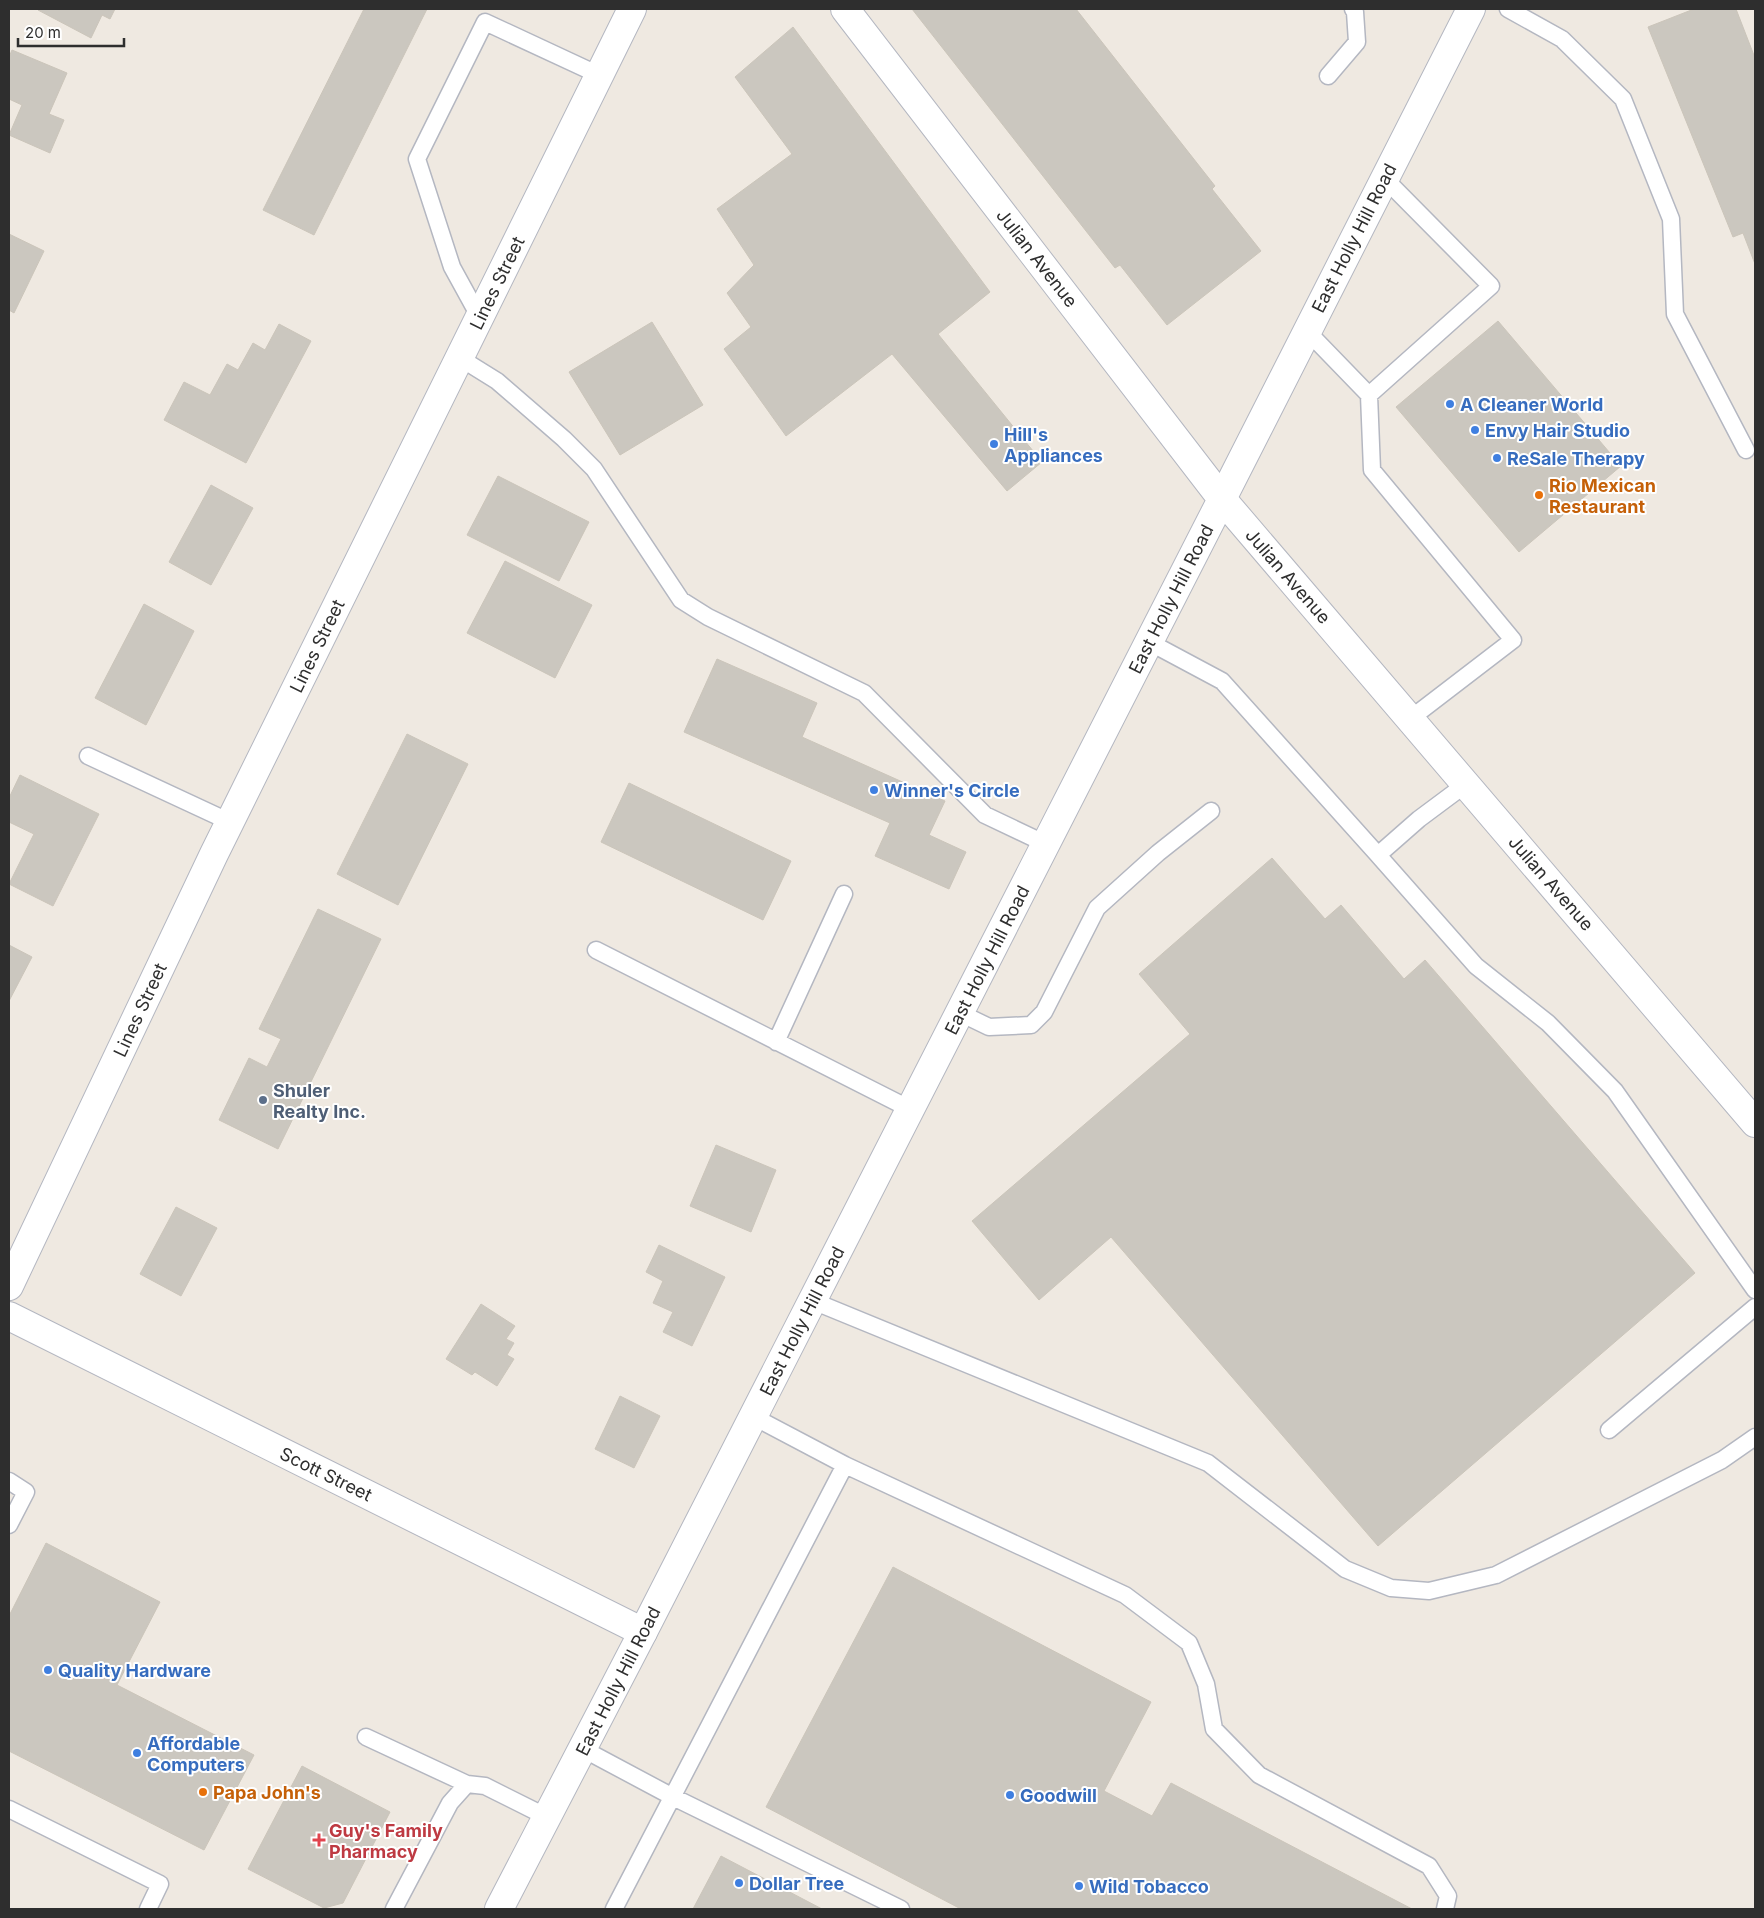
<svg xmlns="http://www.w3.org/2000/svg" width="1764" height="1918" viewBox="0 0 1764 1918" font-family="Inter,sans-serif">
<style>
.building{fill:#cbc7bf;stroke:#cbc5ba}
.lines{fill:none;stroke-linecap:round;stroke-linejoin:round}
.service-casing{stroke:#b4b7c1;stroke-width:19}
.minor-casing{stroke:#b4b7c1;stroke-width:30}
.tertiary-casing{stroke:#b4b7c1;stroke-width:30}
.service{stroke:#fff;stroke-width:16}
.minor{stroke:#fff;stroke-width:28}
.tertiary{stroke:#fff;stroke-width:28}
.shop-dot{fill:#3f7fe0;stroke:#fff;stroke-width:2}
.food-dot{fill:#e8710a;stroke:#fff;stroke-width:2}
.service-dot{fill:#5c6f8a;stroke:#fff;stroke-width:2}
.health-dot{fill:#e0444e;stroke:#fff;stroke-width:2}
.labels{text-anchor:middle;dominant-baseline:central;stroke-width:4;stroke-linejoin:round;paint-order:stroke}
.street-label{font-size:18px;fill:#2e2e2e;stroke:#fff}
.shop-label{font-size:18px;font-weight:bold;fill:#366cbe;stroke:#fff;text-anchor:start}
.food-label{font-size:18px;font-weight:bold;fill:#c56008;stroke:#fff;text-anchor:start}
.service-label{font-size:18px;font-weight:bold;fill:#4e5e75;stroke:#fff;text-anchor:start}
.health-label{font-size:18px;font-weight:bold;fill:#be3a42;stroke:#fff;text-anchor:start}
</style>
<rect width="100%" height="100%" fill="#efe9e1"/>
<path class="building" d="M 39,9 L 115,9 L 110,19 L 102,15 L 91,38 L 38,10 Z
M 364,9 L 427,9 L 314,235 L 263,210 Z
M 912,9 L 1076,9 L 1215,186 L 1212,189 L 1261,251 L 1167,325 L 1120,265 L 1115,268 Z
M 1694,9 L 1736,9 L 1755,58 L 1755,264 L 1743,233 L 1733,237 L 1648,27 Z
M 793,27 L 990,292 L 938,334 L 1042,462 L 1007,491 L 892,354 L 786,436 L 724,349 L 751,327 L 727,293 L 754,265 L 717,209 L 792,154 L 735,77 Z
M 12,50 L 67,73 L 49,114 L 64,120 L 50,153 L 9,135 L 22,105 L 9,99 L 9,57 Z
M 9,234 L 44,251 L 14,313 L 9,310 Z
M 1498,321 L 1621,466 L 1519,552 L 1396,407 Z
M 652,322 L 703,405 L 620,455 L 569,372 Z
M 279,324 L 311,341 L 246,463 L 164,420 L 184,382 L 210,395 L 227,364 L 238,370 L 253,343 L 265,350 Z
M 498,476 L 589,522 L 559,581 L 467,535 Z
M 211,485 L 253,508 L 211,585 L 169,562 Z
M 505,561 L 592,605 L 555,678 L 467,633 Z
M 144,604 L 194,631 L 146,725 L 95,698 Z
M 717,659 L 817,703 L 802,737 L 945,801 L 929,835 L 966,852 L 949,889 L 875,856 L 890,823 L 684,732 Z
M 407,734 L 468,764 L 398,905 L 337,874 Z
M 20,775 L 99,814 L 53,906 L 9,884 L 34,834 L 9,822 L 9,798 Z
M 629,783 L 791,861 L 763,920 L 601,842 Z
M 1272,858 L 1325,919 L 1341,905 L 1404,979 L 1425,960 L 1695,1273 L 1378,1546 L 1111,1237 L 1039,1300 L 972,1221 L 1190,1034 L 1139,974 Z
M 318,909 L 381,939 L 278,1149 L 219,1120 L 249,1058 L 267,1067 L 281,1039 L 259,1029 Z
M 9,945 L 32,957 L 9,1001 Z
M 716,1145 L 776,1170 L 751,1232 L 690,1206 Z
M 176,1207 L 217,1228 L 181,1296 L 140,1274 Z
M 659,1245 L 725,1277 L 692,1346 L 663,1332 L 673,1312 L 653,1303 L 663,1281 L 646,1272 Z
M 481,1304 L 515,1326 L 506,1339 L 514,1343 L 507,1355 L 514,1359 L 497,1386 L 475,1372 L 472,1375 L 446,1359 Z
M 620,1396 L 660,1416 L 634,1468 L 595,1449 Z
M 46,1543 L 160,1602 L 117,1685 L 254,1755 L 204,1850 L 9,1751 L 9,1616 Z
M 893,1567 L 1151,1702 L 1104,1791 L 1152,1816 L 1171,1783 L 1412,1909 L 961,1909 L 766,1807 Z
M 302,1766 L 390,1812 L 343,1903 L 324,1908 L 248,1869 Z
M 721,1856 L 822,1909 L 693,1909 Z"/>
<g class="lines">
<g class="service-casing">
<path id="service" d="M 1508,9 L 1562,39 L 1623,99 L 1671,219 L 1675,314 L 1746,450
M 1328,76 L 1357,42 L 1355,12 L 1353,9
M 480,318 L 452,267 L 417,159 L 485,22 L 599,75
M 1307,331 L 1369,395 L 1491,286 L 1385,179
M 460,358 L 497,381 L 564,439 L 594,469 L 681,600 L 708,617 L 864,693 L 985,815 L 1046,844
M 1369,395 L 1372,470 L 1513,640 L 1410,719
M 1149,642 L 1222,681 L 1378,855 L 1419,819 L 1466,784
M 88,756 L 230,822
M 1378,855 L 1476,966 L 1548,1023 L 1615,1091 L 1755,1290
M 596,950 L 910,1109
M 960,1013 L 989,1027 L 1031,1025 L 1044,1012 L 1097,908 L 1158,853 L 1211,811
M 776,1042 L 844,894
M 813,1301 L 1208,1463 L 1345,1569 L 1391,1588 L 1429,1591 L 1496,1575 L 1722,1460 L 1755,1437
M 754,1417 L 845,1465 L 1125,1595 L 1189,1643 L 1206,1684 L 1214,1729 L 1259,1775 L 1429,1866 L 1448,1896 L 1445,1909
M 1609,1430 L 1755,1307
M 9,1481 L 26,1492 L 9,1525
M 366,1737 L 467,1784
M 583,1749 L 673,1797 L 901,1909
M 9,1809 L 160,1884 L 148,1909
M 394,1909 L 450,1803 L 467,1784 L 485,1786 L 547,1817
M 614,1909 L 845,1465"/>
</g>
<g class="minor-casing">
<path id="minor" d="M 1222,499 L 1471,9
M 9,1286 L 214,854 L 632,9
M 9,1316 L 643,1632"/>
</g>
<g class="tertiary-casing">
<path id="tertiary" d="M 845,9 L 1222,499 L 1755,1123
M 499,1909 L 643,1632 L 1222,499"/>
</g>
<use href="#service" class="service"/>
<use href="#minor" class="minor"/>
<use href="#tertiary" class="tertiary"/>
</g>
<g class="shop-dot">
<circle cx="1450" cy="404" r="5"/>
<circle cx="1475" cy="430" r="5"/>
<circle cx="994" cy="444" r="5"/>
<circle cx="1497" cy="458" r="5"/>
<circle cx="874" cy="790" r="5"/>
<circle cx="48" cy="1670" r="5"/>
<circle cx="137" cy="1753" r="5"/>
<circle cx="1010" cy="1795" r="5"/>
<circle cx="739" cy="1883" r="5"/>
<circle cx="1079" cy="1886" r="5"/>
</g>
<g class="food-dot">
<circle cx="1539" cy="495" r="5"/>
<circle cx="203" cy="1792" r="5"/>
</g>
<circle class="service-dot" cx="263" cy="1100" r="5"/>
<path class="health-dot" d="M316.5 1832.5h5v5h5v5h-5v5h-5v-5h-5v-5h5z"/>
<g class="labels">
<g class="street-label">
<text transform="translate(1354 238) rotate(-63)">East Holly Hill Road</text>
<text transform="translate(1037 258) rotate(52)">Julian Avenue</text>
<text transform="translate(497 283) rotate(-64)">Lines Street</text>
<text transform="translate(1288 576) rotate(49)">Julian Avenue</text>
<text transform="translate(1171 599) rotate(-63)">East Holly Hill Road</text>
<text transform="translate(317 646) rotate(-64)">Lines Street</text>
<text transform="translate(1551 883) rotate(49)">Julian Avenue</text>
<text transform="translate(987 960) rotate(-63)">East Holly Hill Road</text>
<text transform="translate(140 1010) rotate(-65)">Lines Street</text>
<text transform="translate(802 1321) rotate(-63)">East Holly Hill Road</text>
<text transform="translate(326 1474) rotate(26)">Scott Street</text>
<text transform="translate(618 1681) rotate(-63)">East Holly Hill Road</text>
</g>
<g class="shop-label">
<text x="1460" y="404">A Cleaner World</text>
<text x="1485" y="430">Envy Hair Studio</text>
<text x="1004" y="434">Hill's<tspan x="1004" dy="21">Appliances</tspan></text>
<text x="1507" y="458">ReSale Therapy</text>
<text x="884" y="790">Winner's Circle</text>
<text x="58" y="1670">Quality Hardware</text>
<text x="147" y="1743">Affordable<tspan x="147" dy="21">Computers</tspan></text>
<text x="1020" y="1795">Goodwill</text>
<text x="749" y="1883">Dollar Tree</text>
<text x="1089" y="1886">Wild Tobacco</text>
</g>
<g class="food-label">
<text x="1549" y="485">Rio Mexican<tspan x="1549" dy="21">Restaurant</tspan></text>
<text x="213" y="1792">Papa John's</text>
</g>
<g class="service-label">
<text x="273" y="1090">Shuler<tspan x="273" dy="21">Realty Inc.</tspan></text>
</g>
<g class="health-label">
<text x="329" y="1830">Guy's Family<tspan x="329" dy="21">Pharmacy</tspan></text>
</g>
</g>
<rect width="1764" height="1918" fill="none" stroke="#2e2e2e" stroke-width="20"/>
<path d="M18 38v8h106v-8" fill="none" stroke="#2e2e2e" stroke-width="2.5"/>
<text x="25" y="38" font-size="15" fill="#2e2e2e" stroke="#ffffff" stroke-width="4" paint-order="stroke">20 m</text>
</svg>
